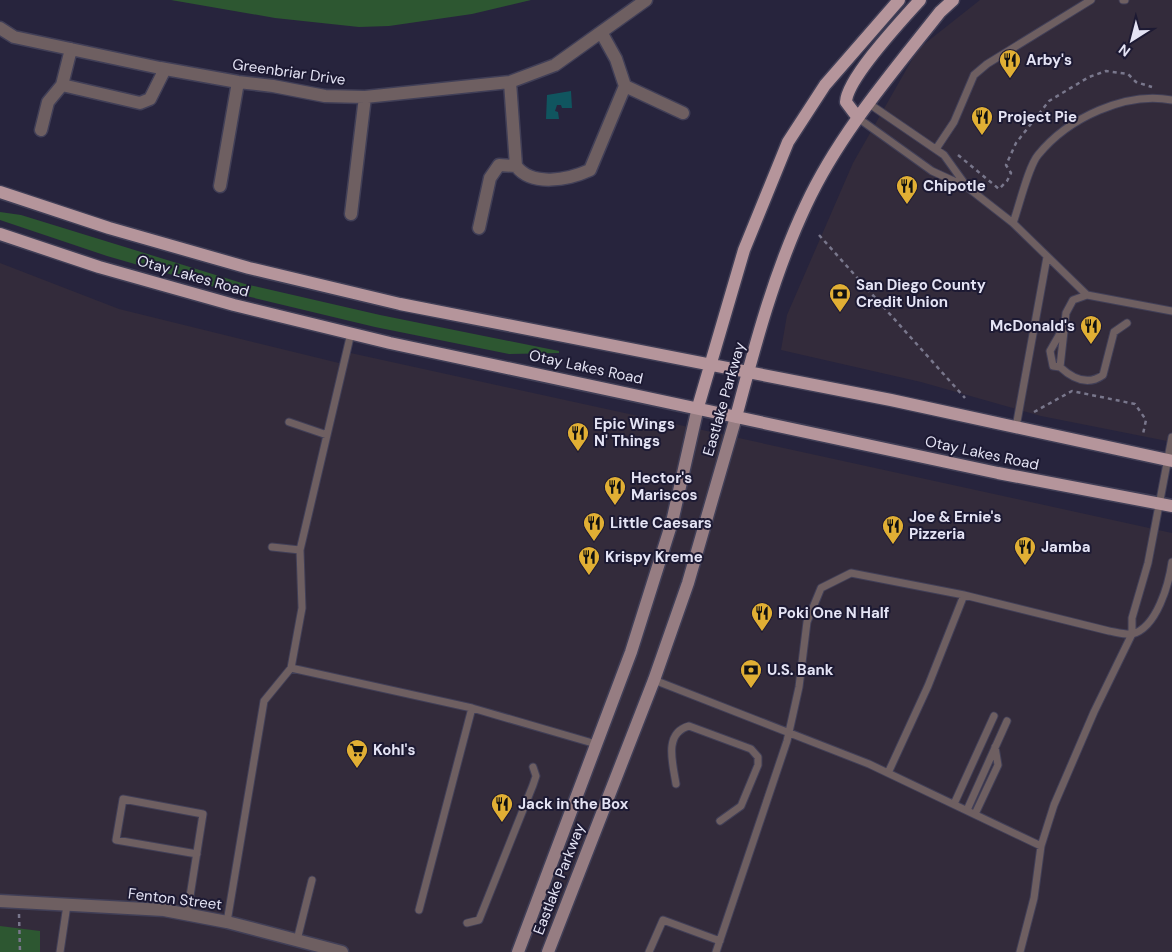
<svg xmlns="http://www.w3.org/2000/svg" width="1172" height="952" viewBox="0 0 1172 952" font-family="'DM Sans',sans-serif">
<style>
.commercial{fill:#332b3b}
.green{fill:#2d5731}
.water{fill:#10555f}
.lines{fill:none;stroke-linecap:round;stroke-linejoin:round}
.service-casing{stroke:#413f57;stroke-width:9}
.minor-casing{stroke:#413f57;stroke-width:15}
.tertiary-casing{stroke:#413f57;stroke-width:15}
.secondary-casing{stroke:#413f57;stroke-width:15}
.primary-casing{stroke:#413f57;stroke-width:15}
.path{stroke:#79778c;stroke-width:2.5;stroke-dasharray:4 4;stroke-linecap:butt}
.service{stroke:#6e5f61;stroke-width:7}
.minor{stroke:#6e5f61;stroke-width:12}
.tertiary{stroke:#6e5f61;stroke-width:12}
.secondary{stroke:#967d82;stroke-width:12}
.primary{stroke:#b5959b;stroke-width:12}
.labels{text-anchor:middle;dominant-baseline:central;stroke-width:4;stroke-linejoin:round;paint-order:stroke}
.poi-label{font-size:15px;font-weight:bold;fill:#e4e3f4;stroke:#1d1a33;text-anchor:start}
.street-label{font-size:15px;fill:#e4e3f4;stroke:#1d1a33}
</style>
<rect width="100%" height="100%" fill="#27243d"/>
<path class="commercial" d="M 980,0 L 1172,0 L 1172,442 L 1041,416 L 921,382 L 781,350 L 787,315 L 853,163 L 918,49 Z
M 0,263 L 119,309 L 343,364 L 346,352 L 1172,533 L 1172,952 L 0,952 Z"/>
<path class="green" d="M 171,0 L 531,0 L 472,14 L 389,26 L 359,27 L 275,18 Z
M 0,212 L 21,215 L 245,284 L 380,315 L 559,351 L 559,353 L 509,354 L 375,327 L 242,295 L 107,256 L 0,220 Z
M 0,926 L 40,931 L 40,952 L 0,952 Z"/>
<path class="water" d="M 571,91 L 572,108 L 562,108 L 561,105 L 557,105 L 555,111 L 558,112 L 559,119 L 546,119 L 547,95 Z"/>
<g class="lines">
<g class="service-casing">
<path id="service" d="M 1123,0 L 1125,0
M 1172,100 C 1126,91 1068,118 1038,155 C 1028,167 1019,207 1013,223 L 1087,295 L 1172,311
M 868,103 L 944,155 L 967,187 L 1013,223
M 858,118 L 932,171 L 967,187
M 936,149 L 954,122 L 974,75 L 987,64 L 1091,0
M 1087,295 L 1073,300 L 1066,313 L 1060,367 C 1073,379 1088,386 1103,375 L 1114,332 L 1127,323
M 1060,367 L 1053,366 L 1050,351 L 1062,330
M 289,422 L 327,435
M 1016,427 L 1047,257
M 272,547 L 300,550
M 291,668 L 302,608 L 300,550 L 351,333
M 654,680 L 869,764 L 1041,846
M 472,708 L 596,744
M 888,773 L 928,686 L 964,595
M 676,784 C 673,764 663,733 689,726 L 751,749 L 758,757 L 758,765 L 741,806 L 720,821
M 954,804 L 994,716
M 967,810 L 1007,721
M 975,814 L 998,765 L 995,747
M 187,915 L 203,814 L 123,799 L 116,840 L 197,854
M 227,922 L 264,701 L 291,668 L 472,708 L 419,910
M 467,923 L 479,920 L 533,785 L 536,776 L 533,767
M 297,940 L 312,880
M 60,952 L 67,905
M 649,952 L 663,920 L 720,941
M 716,952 L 787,741 L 799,687 L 807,622 L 821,588 L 851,573 L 964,595 L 1109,631 C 1115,632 1126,635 1132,634 C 1157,628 1169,583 1172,562
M 1020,952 L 1034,898 L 1041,846 L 1054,805 L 1094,712 L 1132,634 L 1132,618 L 1148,563 L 1172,437"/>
</g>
<g class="minor-casing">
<path id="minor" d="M 0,28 L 14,37 L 160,68 L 238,82 L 273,86 L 325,96 L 365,97 L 510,82 L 555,65 L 646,0
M 510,82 L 516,166 C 532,187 568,180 590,170 L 625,86 L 616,59 L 601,32
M 62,85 L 140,103 L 150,99 L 165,69
M 625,86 L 683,113
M 41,130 L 48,102 L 62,85 L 71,49
M 220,186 L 238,82
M 351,214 L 365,97
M 479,228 L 490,178 L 499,165 L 516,166"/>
</g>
<g class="tertiary-casing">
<path id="tertiary" d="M 0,901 L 164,910 L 227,922 L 342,952"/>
</g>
<g class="secondary-casing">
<path id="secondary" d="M 518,952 L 631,652 L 672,522 L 698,407
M 548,952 L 654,680 L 688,583 L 736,417"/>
</g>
<g class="primary-casing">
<path id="primary" d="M 858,118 L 846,102 C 847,78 903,19 920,0
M 0,192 L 109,228 L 249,268 L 400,304 L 891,400 L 1172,461
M 0,234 L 99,267 L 234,305 L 390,343 L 998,473 L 1172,506
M 698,407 L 744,250 L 788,142 L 825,85 L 899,0
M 736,417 C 755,345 774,273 806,205 C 839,134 892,73 940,12 L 953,0"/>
</g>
<path class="path" d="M 958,155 L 999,189 L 1007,181 L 1011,173 L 1006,165 L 1016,143 L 1049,101 L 1089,77 L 1106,71 L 1128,74 L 1136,82 L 1152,87
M 819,235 L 965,398
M 1034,412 L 1072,391 L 1135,404 L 1146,420 L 1143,434
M 19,914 L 20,952"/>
<use href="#service" class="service"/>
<use href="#minor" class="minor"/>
<use href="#tertiary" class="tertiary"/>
<use href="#secondary" class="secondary"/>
<use href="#primary" class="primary"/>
</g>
<defs>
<g id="restaurant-pin" transform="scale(1.125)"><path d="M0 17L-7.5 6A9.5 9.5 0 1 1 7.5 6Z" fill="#e1af34" stroke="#1d1a33"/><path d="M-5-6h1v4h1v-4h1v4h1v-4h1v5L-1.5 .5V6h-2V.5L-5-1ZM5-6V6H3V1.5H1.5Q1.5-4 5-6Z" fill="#111"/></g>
<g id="bank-pin" transform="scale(1.125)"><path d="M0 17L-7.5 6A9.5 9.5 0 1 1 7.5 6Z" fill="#e1af34" stroke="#1d1a33"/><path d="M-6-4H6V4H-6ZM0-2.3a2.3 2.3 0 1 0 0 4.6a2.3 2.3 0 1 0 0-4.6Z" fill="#111"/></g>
<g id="supermarket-pin" transform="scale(1.125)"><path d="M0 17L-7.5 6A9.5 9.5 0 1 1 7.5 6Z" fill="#e1af34" stroke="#1d1a33"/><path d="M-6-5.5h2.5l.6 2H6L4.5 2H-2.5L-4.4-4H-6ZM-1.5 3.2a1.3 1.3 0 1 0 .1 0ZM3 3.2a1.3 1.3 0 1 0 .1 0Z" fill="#111"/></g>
</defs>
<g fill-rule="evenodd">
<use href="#restaurant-pin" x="1010" y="60"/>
<use href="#restaurant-pin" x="982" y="117"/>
<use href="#restaurant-pin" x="907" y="186"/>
<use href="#bank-pin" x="840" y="294"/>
<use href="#restaurant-pin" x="1091" y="326"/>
<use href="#restaurant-pin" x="578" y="433"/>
<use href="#restaurant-pin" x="615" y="487"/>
<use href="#restaurant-pin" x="594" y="523"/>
<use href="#restaurant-pin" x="893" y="526"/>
<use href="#restaurant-pin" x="1025" y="547"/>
<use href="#restaurant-pin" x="589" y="557"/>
<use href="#restaurant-pin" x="762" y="613"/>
<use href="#bank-pin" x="751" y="670"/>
<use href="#supermarket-pin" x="357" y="750"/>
<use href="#restaurant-pin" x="502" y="804"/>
</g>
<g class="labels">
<g class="poi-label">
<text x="1026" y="60">Arby's</text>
<text x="998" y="117">Project Pie</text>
<text x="923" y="186">Chipotle</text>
<text x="856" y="285">San Diego County<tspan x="856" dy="17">Credit Union</tspan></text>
<text x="1075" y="326" text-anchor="end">McDonald's</text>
<text x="594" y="424">Epic Wings<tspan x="594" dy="17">N' Things</tspan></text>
<text x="631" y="478">Hector's<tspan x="631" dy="17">Mariscos</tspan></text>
<text x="909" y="517">Joe &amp; Ernie's<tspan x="909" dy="17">Pizzeria</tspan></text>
<text x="610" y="523">Little Caesars</text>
<text x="1041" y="547">Jamba</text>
<text x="605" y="557">Krispy Kreme</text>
<text x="778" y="613">Poki One N Half</text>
<text x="767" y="670">U.S. Bank</text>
<text x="373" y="750">Kohl's</text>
<text x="518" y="804">Jack in the Box</text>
</g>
<g class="street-label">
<text transform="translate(289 72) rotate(8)">Greenbriar Drive</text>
<text transform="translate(193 276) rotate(16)">Otay Lakes Road</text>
<text transform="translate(586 367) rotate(12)">Otay Lakes Road</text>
<text transform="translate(724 399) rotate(-74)">Eastlake Parkway</text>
<text transform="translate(982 453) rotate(12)">Otay Lakes Road</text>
<text transform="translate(559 879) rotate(-69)">Eastlake Parkway</text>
<text transform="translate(175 899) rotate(7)">Fenton Street</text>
</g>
</g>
<g transform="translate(1132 40) rotate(216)" stroke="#1d1a33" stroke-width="4" paint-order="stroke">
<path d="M0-4L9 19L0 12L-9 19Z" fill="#e4e3f4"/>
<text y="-8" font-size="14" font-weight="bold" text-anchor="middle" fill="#e4e3f4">N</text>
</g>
</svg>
